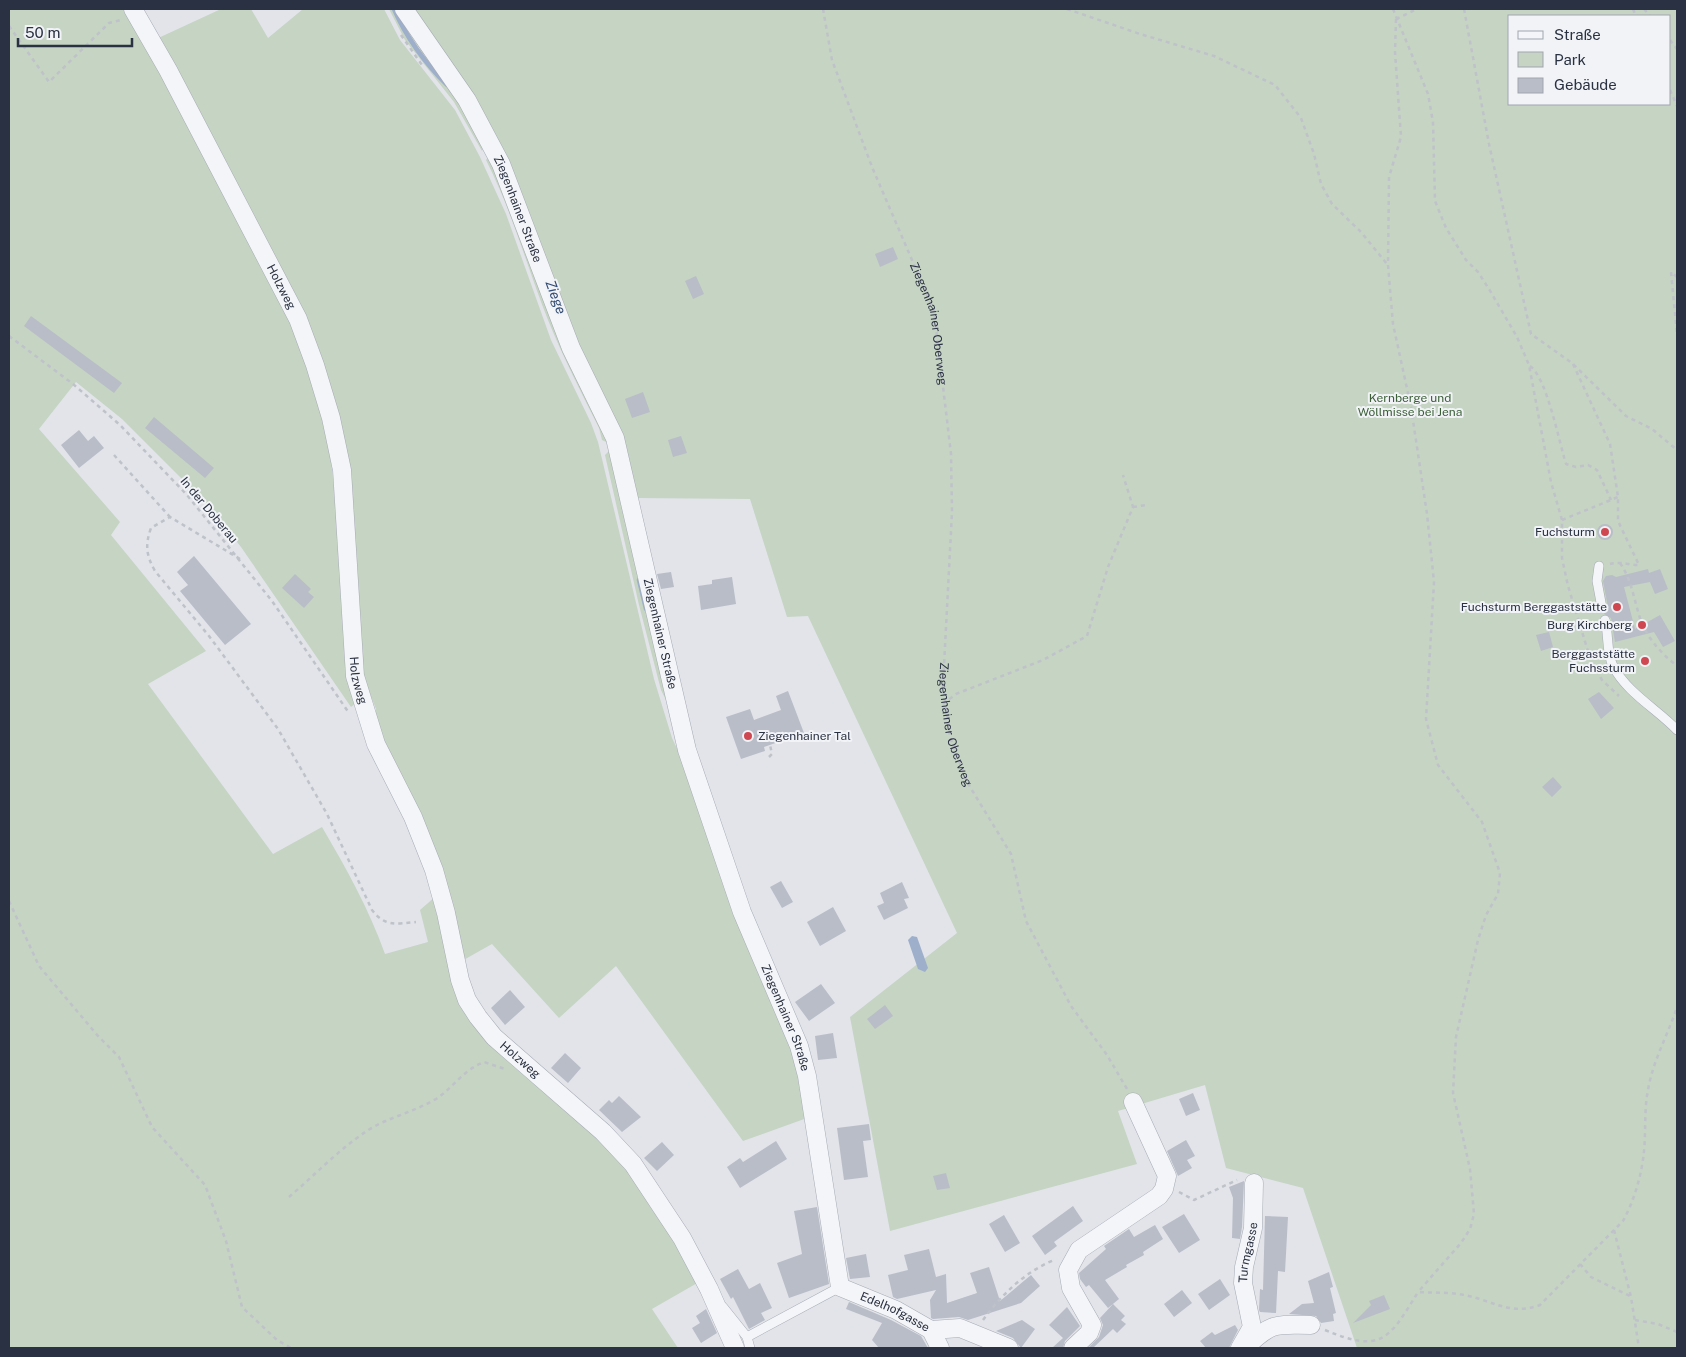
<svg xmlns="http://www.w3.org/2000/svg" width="1686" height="1357" viewBox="0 0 1686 1357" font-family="'Public Sans',sans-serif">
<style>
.green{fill:#c6d4c3;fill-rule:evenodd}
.water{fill:#9dafca}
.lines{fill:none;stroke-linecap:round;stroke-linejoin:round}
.stream{stroke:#9dafca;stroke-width:4.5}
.building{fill:#b9bdc7}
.lane-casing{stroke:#a7abb4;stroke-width:10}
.street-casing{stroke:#a7abb4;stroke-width:19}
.path{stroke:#bfc2c9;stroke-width:2.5;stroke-dasharray:4 4;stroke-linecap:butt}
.lane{stroke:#f4f5f8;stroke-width:9}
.street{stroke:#f4f5f8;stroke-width:18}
.poi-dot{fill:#cf4751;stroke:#f1f3f7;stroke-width:2}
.labels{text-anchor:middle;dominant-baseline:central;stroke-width:4;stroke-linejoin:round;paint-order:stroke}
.street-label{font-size:12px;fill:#2a3142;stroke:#f1f3f7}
.park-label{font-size:12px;fill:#3b5e37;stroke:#f1f3f7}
.poi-label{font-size:12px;fill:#2a3142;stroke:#f1f3f7;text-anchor:end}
.water-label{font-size:14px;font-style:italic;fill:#334c76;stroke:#f1f3f7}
</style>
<rect width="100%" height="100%" fill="#e2e4ea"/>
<path class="green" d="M 9,9 L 129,9 L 293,324 L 316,389 L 329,445 L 340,536 L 355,704 L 351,707 L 241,547 L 206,503 L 122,419 L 76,382 L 39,429 L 120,522 L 111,535 L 206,651 L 148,684 L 273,854 L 322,827 C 346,868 369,909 385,954 L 428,942 L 420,910 L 436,896 L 459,994 L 645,1187 L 699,1282 L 652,1309 L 678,1348 L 9,1348 Z
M 221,9 L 251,9 L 268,38 L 303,9 L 384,9 L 400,40 L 455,110 L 480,157 L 506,214 L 551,340 L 591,423 L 598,442 L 654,679 L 672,738 L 688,772 L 794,1048 L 807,1118 L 743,1141 L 616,966 L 559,1018 L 492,944 L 460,962 L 376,725 L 376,709 L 363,676 L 329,385 L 315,339 L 295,297 L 154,40 Z
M 389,9 L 399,9 L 408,31 L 419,48 L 438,68 L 486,141 L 482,151 L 454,102 L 405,40 Z
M 409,9 L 1677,9 L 1677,1348 L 1357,1348 L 1303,1188 L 1226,1168 L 1205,1085 L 1118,1111 L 1137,1164 L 890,1231 L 850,1017 L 957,933 L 808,616 L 787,617 L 750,499 L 634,498 L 529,225 ZM 1510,16 L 1670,16 L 1670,104 L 1510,104 Z
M 490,155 L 609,440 L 606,442 L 602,440 L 599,428 C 581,392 563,357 548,320 C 527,267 512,211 486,160 Z
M 608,452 L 612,452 L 668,704 L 661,690 L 639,605 L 605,455 Z"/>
<path class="water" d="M 912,936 L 917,937 L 928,968 L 925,972 L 918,969 L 908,940 Z"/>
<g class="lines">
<path class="stream" d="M 394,9 C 407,39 424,62 447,85
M 639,580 L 646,609"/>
</g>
<path class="building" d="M 893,247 L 898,259 L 880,267 L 875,254 Z
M 696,276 L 704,294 L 693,299 L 685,281 Z
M 31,316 L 122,383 L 114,393 L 24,326 Z
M 643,392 L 650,412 L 632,418 L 625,399 Z
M 154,417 L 214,468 L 205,478 L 145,428 Z
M 79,430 L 88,441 L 94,436 L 104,448 L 79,468 L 61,445 Z
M 681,436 L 687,453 L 673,457 L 668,440 Z
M1597 532a8 8 0 1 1 16 0a8 8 0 1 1-16 0Z
M 194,556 L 251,624 L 225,645 L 180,591 L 188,585 L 177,572 Z
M 1648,569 L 1649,573 L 1660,569 L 1668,589 L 1655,594 L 1650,582 L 1624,587 L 1635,629 L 1660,615 L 1675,641 L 1663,647 L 1654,632 L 1615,642 L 1611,618 L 1604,614 L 1608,607 L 1603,581 L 1606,576 L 1612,575 L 1616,577 Z
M 671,572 L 674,587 L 661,589 L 657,574 Z
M 295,574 L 311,589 L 308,592 L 314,597 L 304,608 L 282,588 Z
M 732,577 L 736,604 L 701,610 L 698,586 L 712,584 L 712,580 Z
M 1549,632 L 1553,647 L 1541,651 L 1536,635 Z
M 788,691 L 804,733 L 764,747 L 765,751 L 741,759 L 726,717 L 750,709 L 754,720 L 781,710 L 776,696 Z
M 1599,692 L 1614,708 L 1601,719 L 1588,699 Z
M 1553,777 L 1562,787 L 1552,797 L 1542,787 Z
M 781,881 L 793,902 L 782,908 L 770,887 Z
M 902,882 L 909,898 L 904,899 L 908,908 L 884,920 L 877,906 L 884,903 L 880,893 Z
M 833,907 L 846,931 L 820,946 L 807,922 Z
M 821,984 L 835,1003 L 809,1021 L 795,1002 Z
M 510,990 L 525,1007 L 505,1025 L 491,1008 Z
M 885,1005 L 893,1016 L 875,1029 L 867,1019 Z
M 833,1033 L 837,1058 L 818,1060 L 815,1036 Z
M 565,1053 L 581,1068 L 568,1083 L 551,1068 Z
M 1193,1093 L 1200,1110 L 1186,1116 L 1179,1099 Z
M 619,1096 L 641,1117 L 622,1132 L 599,1110 L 609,1100 L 612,1103 Z
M 869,1124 L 871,1140 L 863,1141 L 868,1177 L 844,1180 L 837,1128 Z
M 1186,1140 L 1195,1156 L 1187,1160 L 1192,1168 L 1178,1176 L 1167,1151 Z
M 776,1141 L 787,1159 L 740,1188 L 727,1167 L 740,1158 L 743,1162 Z
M 662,1142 L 674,1155 L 657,1171 L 644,1158 Z
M 946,1173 L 950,1188 L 937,1190 L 933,1176 Z
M 1244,1181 L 1242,1227 L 1240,1239 L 1232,1238 L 1233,1198 L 1229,1187 Z
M 1073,1206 L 1083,1221 L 1054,1242 L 1057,1246 L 1045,1255 L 1032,1236 Z
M 817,1207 L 829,1284 L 789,1298 L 777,1263 L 802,1254 L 794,1211 Z
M 1184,1214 L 1200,1240 L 1179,1253 L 1162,1227 Z
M 1004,1215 L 1020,1243 L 1005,1252 L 989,1224 Z
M 1265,1216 L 1288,1217 L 1285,1272 L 1278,1271 L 1276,1313 L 1260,1312 L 1259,1310 L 1260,1289 L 1263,1290 Z
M 1155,1225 L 1163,1239 L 1143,1252 L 1144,1255 L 1126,1265 L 1127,1267 L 1105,1280 L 1119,1299 L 1108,1308 L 1089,1285 L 1086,1287 L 1080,1279 L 1079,1273 L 1106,1249 L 1104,1246 L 1129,1229 L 1134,1237 Z
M 929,1249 L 936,1277 L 946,1274 L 947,1303 L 977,1293 L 970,1273 L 989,1267 L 1000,1301 L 1031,1275 L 1040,1286 L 1021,1303 L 968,1320 L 959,1317 L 933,1319 L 931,1318 L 930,1300 L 936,1290 L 897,1299 L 893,1297 L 888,1275 L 908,1270 L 904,1255 Z
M 866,1254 L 870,1277 L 850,1279 L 846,1258 Z
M 738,1269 L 749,1289 L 760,1283 L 772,1308 L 761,1313 L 765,1320 L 749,1329 L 733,1297 L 731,1299 L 720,1279 Z
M 1329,1272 L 1333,1287 L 1330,1288 L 1336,1313 L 1333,1314 L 1334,1321 L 1321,1323 L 1316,1316 L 1289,1314 L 1302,1304 L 1314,1303 L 1308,1281 Z
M 1220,1279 L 1230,1295 L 1209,1310 L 1198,1294 Z
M 1182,1290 L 1192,1303 L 1174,1317 L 1164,1304 Z
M 1384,1295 L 1390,1309 L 1353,1323 L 1371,1305 L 1369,1301 Z
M 849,1302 L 891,1320 L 921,1336 L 928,1348 L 879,1348 L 872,1340 L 882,1323 L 846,1309 Z
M 1113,1304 L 1125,1316 L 1121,1320 L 1126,1324 L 1117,1333 L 1113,1329 L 1093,1348 L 1088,1348 L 1099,1337 L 1103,1325 L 1100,1318 Z
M 1067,1307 L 1080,1326 L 1065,1341 L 1063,1348 L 1052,1348 L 1063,1338 L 1049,1325 Z
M 706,1309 L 717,1333 L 701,1343 L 692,1328 L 700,1323 L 696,1316 Z
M 1022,1320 L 1035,1329 L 1021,1348 L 1013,1338 L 996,1331 Z
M 1235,1325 L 1238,1330 L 1229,1348 L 1206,1348 L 1200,1341 L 1212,1332 L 1215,1335 Z"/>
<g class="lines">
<g class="lane-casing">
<path id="lane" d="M 1599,566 L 1597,581 L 1602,608
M 1605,620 C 1609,635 1606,652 1613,666 C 1627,693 1657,709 1677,730
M 723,1307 L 747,1337 L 750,1348
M 747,1337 L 840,1287"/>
</g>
<g class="street-casing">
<g id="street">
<path id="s2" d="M 133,9 L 168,70 L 298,319 L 315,365 L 331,418 L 342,470 L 355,676 L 376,744 L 413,817 L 434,870 L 446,913 L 460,980 L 467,1000 L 478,1017 L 494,1037 L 603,1132 L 633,1164 L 682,1238 L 709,1289 L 735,1348"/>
<path id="s3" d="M 404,9 L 467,100 L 501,164 L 571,348 L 615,438 L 687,750 L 742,912 L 799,1046 L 807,1076 L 840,1287 L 896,1310 L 931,1330 L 940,1348"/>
<path d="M 931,1330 L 960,1328 L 1009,1348"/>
<path d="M 1247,1346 C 1273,1321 1277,1325 1311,1325"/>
<path d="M 1073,1348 L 1089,1333 L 1092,1325 L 1071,1288 L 1068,1270 L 1079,1250 L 1159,1196 L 1164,1189 L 1167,1176 L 1133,1102"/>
<path id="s4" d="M 1240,1348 L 1252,1327 L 1243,1283 L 1244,1267 L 1253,1228 L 1254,1183"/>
</g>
</g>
<g class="path">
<path id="s1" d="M 823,9 L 832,60 L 872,167 L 934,311 L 951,454 L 952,512 L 943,685 L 950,737 L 967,782 L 1011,854 L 1026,921 L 1071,1006 L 1107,1055 L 1127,1089"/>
<path d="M 1067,9 L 1140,34 L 1214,56 L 1275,85 L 1301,118 L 1314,154 L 1321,184 L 1332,204 L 1361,232 L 1387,264"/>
<path d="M 1393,9 L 1428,94 L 1433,122 L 1435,201 L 1446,228 L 1466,260 L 1478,272 L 1489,289 L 1517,337 L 1529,365 L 1551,482 L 1562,520 L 1562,558 L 1568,586 L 1591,661 L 1602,680 L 1619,696"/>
<path d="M 1464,9 L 1489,144 L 1531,334 L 1572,363 L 1626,416 L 1652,429 L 1677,450"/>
<path d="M 1633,9 L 1636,16"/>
<path d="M 1644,9 L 1650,16"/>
<path d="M 1396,19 L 1395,52 L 1401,137 L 1389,177 L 1388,265 L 1393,324 L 1411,407 L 1427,514 L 1434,582 L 1426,719 L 1438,765 L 1482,822 L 1500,873 L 1498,894 L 1486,915 L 1478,940 L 1456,1037 L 1453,1093 L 1470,1169 L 1474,1214 L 1470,1229 L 1461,1243 L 1418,1292"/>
<path d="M 1396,19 L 1417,9"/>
<path d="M 9,26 L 49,82 L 109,23 L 121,20"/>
<path d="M 401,35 L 422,65"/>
<path d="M 1670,40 L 1677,49"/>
<path d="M 1670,90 L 1677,106"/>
<path d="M 1677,277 L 1671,272 L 1677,334"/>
<path d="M 9,336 L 73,384 L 120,425 L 187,495 L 272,601 L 349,713"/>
<path d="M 1573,364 L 1610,444 L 1618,497 L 1618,521 L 1639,565 C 1628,565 1620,561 1610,564"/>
<path d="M 1530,366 C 1547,378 1559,442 1566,464 L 1576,467 L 1588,465 L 1597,470 L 1611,500"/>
<path d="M 114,455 L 170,517"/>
<path d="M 1133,507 L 1146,505"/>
<path d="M 1562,520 L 1618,497"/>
<path d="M 240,559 L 170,517 L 151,528 C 145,545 146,555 155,571 L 209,636 L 278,729 L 327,814 L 372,910 C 385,927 396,924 416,922"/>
<path d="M 1620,563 C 1632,580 1634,601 1641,621 C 1648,639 1662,654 1677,666"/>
<path d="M 943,704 L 956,694 L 1043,660 L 1087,636 L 1108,567 L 1133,507 L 1123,475"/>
<path d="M 769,757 L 772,754 L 770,745"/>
<path d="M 9,901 L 39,966 L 98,1036 L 119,1057 L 152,1127 L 205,1185 L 226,1241 L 242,1307 L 277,1340 L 291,1348"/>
<path d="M 1179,1192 L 1194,1200 L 1237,1180"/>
<path d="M 289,1197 C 315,1175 349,1139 379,1124 C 398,1115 417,1110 436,1099 C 454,1087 463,1070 484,1062 L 505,1069"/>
<path d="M 1614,1230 L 1631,1297 L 1639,1348"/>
<path d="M 1580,1264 L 1591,1277 L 1630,1296"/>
<path d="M 983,1320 C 1002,1294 1025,1272 1054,1260"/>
<path d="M 1635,1320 L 1658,1324 L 1677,1332"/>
<path d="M 1325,1330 C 1382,1354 1389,1339 1418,1292 C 1431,1293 1444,1292 1457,1294 C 1488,1297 1508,1317 1540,1305 L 1623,1221 C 1634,1201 1642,1174 1644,1151 C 1646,1131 1644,1110 1648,1090 C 1653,1060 1668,1035 1677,1007"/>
</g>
<use href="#lane" class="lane"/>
<use href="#street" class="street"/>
</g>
<g class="poi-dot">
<circle cx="1605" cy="532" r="5"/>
<circle cx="1617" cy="607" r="5"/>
<circle cx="1642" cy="625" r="5"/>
<circle cx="1645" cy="661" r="5"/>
<circle cx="748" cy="736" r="5"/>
</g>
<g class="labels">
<g class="street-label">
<text stroke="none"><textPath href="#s3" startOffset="231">Ziegenhainer Straße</textPath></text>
<text stroke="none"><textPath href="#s2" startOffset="315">Holzweg</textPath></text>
<text stroke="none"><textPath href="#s1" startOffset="334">Ziegenhainer Oberweg</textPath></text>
<text transform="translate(209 510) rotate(50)">In der Doberau</text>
<text stroke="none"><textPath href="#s3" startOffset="681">Ziegenhainer Straße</textPath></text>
<text stroke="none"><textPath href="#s2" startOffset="720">Holzweg</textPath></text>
<text stroke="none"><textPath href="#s1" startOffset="739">Ziegenhainer Oberweg</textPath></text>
<text stroke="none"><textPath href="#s3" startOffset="1086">Ziegenhainer Straße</textPath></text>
<text stroke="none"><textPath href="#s2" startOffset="1140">Holzweg</textPath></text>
<text stroke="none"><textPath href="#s4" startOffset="100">Turmgasse</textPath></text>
<text stroke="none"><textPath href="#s3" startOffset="1422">Edelhofgasse</textPath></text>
</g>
<g class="park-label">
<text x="1410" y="398">Kernberge und<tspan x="1410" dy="14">Wöllmisse bei Jena</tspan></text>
</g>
<g class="poi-label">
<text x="1595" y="532">Fuchsturm</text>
<text x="1607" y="607">Fuchsturm Berggaststätte</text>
<text x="1632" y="625">Burg Kirchberg</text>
<text x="1635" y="654">Berggaststätte<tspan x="1635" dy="14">Fuchssturm</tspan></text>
<text x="758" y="736" text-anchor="start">Ziegenhainer Tal</text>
</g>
<g class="water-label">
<text transform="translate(556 297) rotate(70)">Ziege</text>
</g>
</g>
<rect width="1686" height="1357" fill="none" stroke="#2a3142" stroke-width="20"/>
<rect x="1508" y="15" width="162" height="90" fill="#f1f3f7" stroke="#a1a5af"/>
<rect x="1518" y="31" width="25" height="8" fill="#f4f5f8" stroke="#a1a5af"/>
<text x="1554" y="40" font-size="15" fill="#2a3142">Straße</text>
<rect x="1518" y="52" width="25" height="15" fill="#c6d4c3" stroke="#a1a5af"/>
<text x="1554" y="65" font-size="15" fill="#2a3142">Park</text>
<rect x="1518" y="78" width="25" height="15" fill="#b9bdc7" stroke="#a1a5af"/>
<text x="1554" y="90" font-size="15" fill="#2a3142">Gebäude</text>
<path d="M18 38v8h114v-8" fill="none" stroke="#2a3142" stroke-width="2.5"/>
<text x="25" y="38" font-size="15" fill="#2a3142" stroke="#f1f3f7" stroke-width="4" paint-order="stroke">50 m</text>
</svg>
